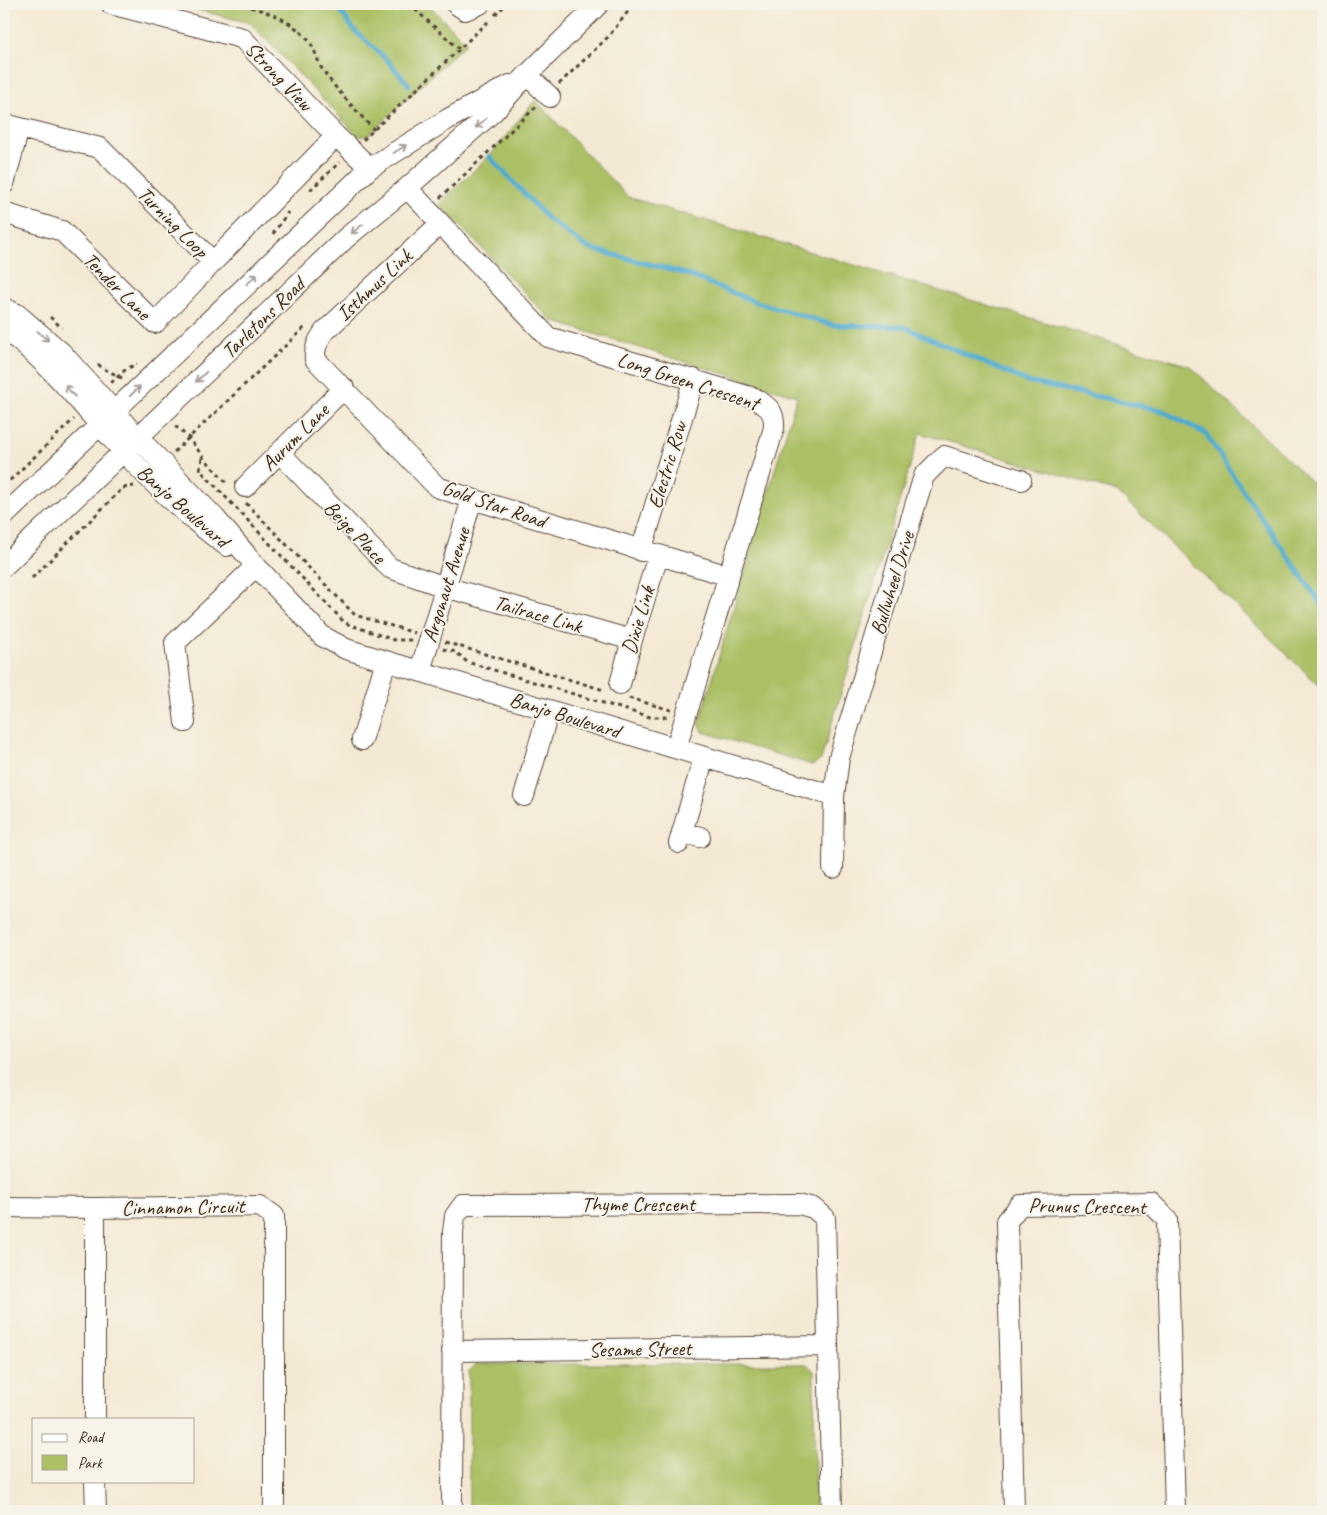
<svg xmlns="http://www.w3.org/2000/svg" width="1327" height="1515" viewBox="0 0 1327 1515" font-family="Caveat,sans-serif">
<style>
.green{fill:#abc065;stroke:#737542}
.lines{fill:none;stroke-linecap:round;stroke-linejoin:round}
.stream{stroke:#4faacd;stroke-width:5}
.minor-casing{stroke:#574739;stroke-width:22}
.path{stroke:#574739;stroke-width:3;stroke-dasharray:4 4;stroke-linecap:butt}
.minor{stroke:#fff;stroke-width:20}
.oneway{stroke:#a79f9a}
.labels{text-anchor:middle;dominant-baseline:central;stroke-width:4;stroke-linejoin:round;paint-order:stroke}
.street-label{font-size:21px;fill:#3b2a1e;stroke:#f7f3e8}
</style>
<rect width="100%" height="100%" fill="#f7f3e8"/>
<filter id="ink" filterUnits="userSpaceOnUse"><feTurbulence type="fractalNoise" baseFrequency=".02" numOctaves="2"/><feDisplacementMap in="SourceGraphic" scale="10" xChannelSelector="R" yChannelSelector="G"/><feConvolveMatrix kernelMatrix="1 2 1 2 8 2 1 2 1" color-interpolation-filters="sRGB"/></filter>
<filter id="wash" filterUnits="userSpaceOnUse"><feTurbulence type="fractalNoise" baseFrequency=".0096" numOctaves="4" result="noise"/><feDisplacementMap in="SourceGraphic" scale="20" xChannelSelector="R" yChannelSelector="G"/><feGaussianBlur stdDeviation="1.12" result="paint"/><feColorMatrix in="noise" values="0 0 0 0 0 0 0 0 0 0 0 0 0 0 0 0 0 1.4 0 .05"/><feComposite in="paint" operator="in"/></filter>
<g filter="url(#wash)">
<rect width="100%" height="100%" fill="#f4e9d4"/>
<path class="green" d="M 175,4 L 428,4 L 466,43 L 368,136 L 358,136 L 250,23 Z
M 535,100 L 628,197 L 1190,366 L 1323,493 L 1323,689 L 1117,492 L 920,433 L 821,760 L 812,765 L 703,732 L 699,723 L 797,396 L 552,321 L 439,204 L 493,152 Z
M 476,1364 L 807,1364 L 814,1371 L 815,1511 L 469,1511 L 469,1371 Z"/>
<g class="lines">
<path class="stream" d="M 335,4 L 355,31 L 388,61 L 409,85
M 489,156 L 548,219 L 588,248 L 686,274 L 753,301 L 833,325 L 904,327 L 1028,382 L 1161,410 L 1206,434 L 1250,501 L 1323,607"/>
</g>
</g>
<g filter="url(#ink)">
<g class="lines">
<g class="minor-casing">
<path id="minor" d="M 111,4 L 242,38 L 336,136 L 370,168
M 456,4 L 465,10 L 480,4
M 527,75 L 550,97
M 4,124 L 100,148 L 213,262 L 336,136
M 4,184 L 19,128
M 407,188 L 548,337 L 754,398 C 768,406 775,411 774,428 L 676,748
M 4,213 L 62,231 L 155,323 L 213,262
M 440,224 L 324,332 C 318,341 314,348 315,359 L 437,487 L 472,499 L 729,576
M 4,308 L 17,314 L 61,352 L 128,427 L 215,518 L 256,566 L 322,636 L 346,649 L 834,796 L 833,868
M 4,329 C 46,359 79,402 113,440 C 148,479 185,516 227,546
M 280,453 L 390,568 L 445,587 L 632,640
M 245,487 L 344,388
M 4,516 L 370,168 L 448,119 L 510,85
M 641,551 L 694,379
M 4,566 L 347,237 L 407,188 L 494,111 L 527,75 L 599,4
M 420,671 L 472,499
M 620,684 L 632,640 L 658,556
M 185,722 L 175,643 L 256,566
M 362,740 L 386,661
M 524,796 L 549,710
M 834,796 L 839,758 L 924,476 L 944,456 L 1021,480
M 682,832 L 700,837
M 679,843 L 704,757
M 4,1207 L 95,1208
M 452,1351 L 827,1346
M 95,1419 L 95,1208 L 260,1206 L 274,1216 L 274,1511
M 95,1481 L 96,1511
M 452,1511 L 453,1232 L 455,1216 L 463,1205 L 799,1204 L 814,1208 L 825,1218 L 832,1511
M 1014,1511 L 1007,1221 L 1020,1205 L 1151,1203 L 1167,1219 L 1175,1511"/>
</g>
<path class="path" d="M 235,4 C 261,8 295,20 311,44 C 316,52 318,64 324,72 C 338,92 357,111 374,130
M 409,4 L 459,49
M 495,15 L 506,4
M 559,84 L 608,37 L 634,4
M 363,140 L 489,21
M 310,190 L 340,162
M 440,198 L 537,106
M 273,234 L 288,212
M 50,317 L 62,328
M 98,364 C 106,372 116,373 124,380
M 111,383 L 126,369 L 137,364
M 175,426 L 189,438 L 203,457 L 228,484
M 174,452 L 305,327
M 202,458 L 200,470 L 345,623 L 394,640 L 413,640
M 4,486 L 74,419
M 246,503 L 355,615 L 415,633
M 32,578 L 123,488 L 134,486
M 445,642 L 604,690
M 443,649 L 456,652 L 467,662 L 650,717 L 670,717
M 629,698 L 671,710"/>
<use href="#minor" class="minor"/>
</g>
<defs><path id="oneway-shaft" d="M-6 0H5M1.5-3L5.5 0L1.5 3" fill="none" stroke-width="1.6" stroke-linecap="round" stroke-linejoin="round" transform="scale(1.25)"/></defs>
<g class="oneway">
<use href="#oneway-shaft" transform="translate(481 123) rotate(138)"/>
<use href="#oneway-shaft" transform="translate(400 149) rotate(-32)"/>
<use href="#oneway-shaft" transform="translate(357 229) rotate(141)"/>
<use href="#oneway-shaft" transform="translate(252 279) rotate(-44)"/>
<use href="#oneway-shaft" transform="translate(43 336) rotate(41)"/>
<use href="#oneway-shaft" transform="translate(201 377) rotate(136)"/>
<use href="#oneway-shaft" transform="translate(70 391) rotate(-131)"/>
<use href="#oneway-shaft" transform="translate(135 391) rotate(-44)"/>
</g>
</g>
<g class="labels">
<g class="street-label">
<text transform="translate(279 76) rotate(46)">Strong View</text>
<text transform="translate(173 222) rotate(45)">Turning Loop</text>
<text transform="translate(374 285) rotate(-43)">Isthmus Link</text>
<text transform="translate(117 286) rotate(45)">Tender Lane</text>
<text transform="translate(263 318) rotate(-44)">Tarletons Road</text>
<text transform="translate(688 381) rotate(18)">Long Green Crescent</text>
<text transform="translate(295 437) rotate(-45)">Aurum Lane</text>
<text transform="translate(667 465) rotate(-73)">Electric Row</text>
<text transform="translate(494 504) rotate(19)">Gold Star Road</text>
<text transform="translate(183 506) rotate(41)">Banjo Boulevard</text>
<text transform="translate(355 532) rotate(46)">Beige Place</text>
<text transform="translate(892 583) rotate(-73)">Bullwheel Drive</text>
<text transform="translate(446 585) rotate(-73)">Argonaut Avenue</text>
<text transform="translate(538 614) rotate(16)">Tailrace Link</text>
<text transform="translate(638 620) rotate(-73)">Dixie Link</text>
<text transform="translate(565 715) rotate(17)">Banjo Boulevard</text>
<text x="638" y="1204">Thyme Crescent</text>
<text transform="translate(1087 1206) rotate(1)">Prunus Crescent</text>
<text transform="translate(183 1207) rotate(-1)">Cinnamon Circuit</text>
<text transform="translate(640 1349) rotate(-1)">Sesame Street</text>
</g>
</g>
<rect width="1327" height="1515" fill="none" stroke="#f7f3e8" stroke-width="20"/>
<rect x="32" y="1418" width="162" height="65" fill="#f7f3e8" stroke="#aca397"/>
<rect x="42" y="1434" width="25" height="8" fill="#ffffff" stroke="#aca397"/>
<text x="78" y="1442" font-size="15" fill="#3b2a1e">Road</text>
<rect x="42" y="1455" width="25" height="15" fill="#abc065" stroke="#aca397"/>
<text x="78" y="1468" font-size="15" fill="#3b2a1e">Park</text>
</svg>
